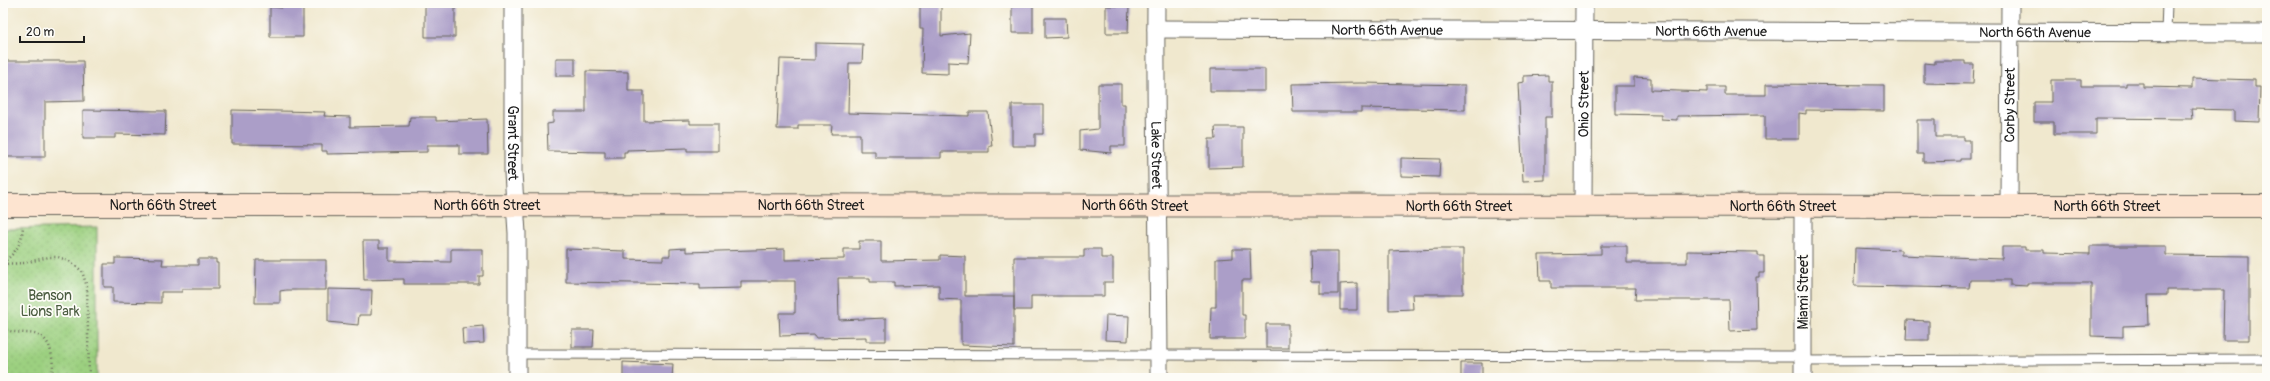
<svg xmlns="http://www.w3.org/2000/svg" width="2270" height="381" viewBox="0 0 2270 381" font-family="Pangolin,sans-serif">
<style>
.park{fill:url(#park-dots);stroke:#5c764e}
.building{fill:#ab9ec8}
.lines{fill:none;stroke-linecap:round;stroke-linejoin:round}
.lane-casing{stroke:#66635a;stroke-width:11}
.street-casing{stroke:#66635a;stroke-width:19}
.secondary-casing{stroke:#66635a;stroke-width:24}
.path{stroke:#66635a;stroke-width:2.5;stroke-dasharray:1 3;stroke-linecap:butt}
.lane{stroke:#fff;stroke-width:9}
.street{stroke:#fff;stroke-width:17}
.secondary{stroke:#fde4d0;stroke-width:22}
.labels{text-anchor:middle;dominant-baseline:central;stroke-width:3.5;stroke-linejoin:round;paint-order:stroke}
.street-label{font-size:14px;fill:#1c1c1c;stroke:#fdfcf7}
.park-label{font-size:14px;fill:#495b3f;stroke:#fdfcf7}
</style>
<defs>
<pattern id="park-dots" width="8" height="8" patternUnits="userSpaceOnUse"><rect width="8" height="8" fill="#9cd080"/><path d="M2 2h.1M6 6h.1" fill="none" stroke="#86b26e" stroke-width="1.8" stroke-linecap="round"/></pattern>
</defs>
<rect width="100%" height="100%" fill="#fdfcf7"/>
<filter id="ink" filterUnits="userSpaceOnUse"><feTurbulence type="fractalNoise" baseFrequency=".025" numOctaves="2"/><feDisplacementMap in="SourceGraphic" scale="8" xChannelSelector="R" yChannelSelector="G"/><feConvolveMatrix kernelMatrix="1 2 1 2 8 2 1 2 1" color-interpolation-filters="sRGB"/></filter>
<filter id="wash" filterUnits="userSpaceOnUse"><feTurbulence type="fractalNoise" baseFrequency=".012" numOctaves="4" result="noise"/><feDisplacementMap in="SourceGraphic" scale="16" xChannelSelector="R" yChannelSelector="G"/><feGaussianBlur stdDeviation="0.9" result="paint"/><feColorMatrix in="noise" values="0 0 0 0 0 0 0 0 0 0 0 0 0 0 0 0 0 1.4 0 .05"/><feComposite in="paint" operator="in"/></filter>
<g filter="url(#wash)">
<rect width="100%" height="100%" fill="#f0e8ce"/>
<path class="park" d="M 97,227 L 97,378 L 3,378 L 3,229 Z"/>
<g id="blocks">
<path class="building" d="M 282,3 L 303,3 L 303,37 L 270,37 L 270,7 L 282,8 Z
M 425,3 L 455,3 L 455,37 L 425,37 Z
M 920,3 L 941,3 L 941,36 L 970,33 L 968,63 L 948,62 L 948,74 L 922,73 L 923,29 L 920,29 Z
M 1012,3 L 1033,3 L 1033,33 L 1012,33 Z
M 1106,6 L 1129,6 L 1128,33 L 1106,33 Z
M 1045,18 L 1066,18 L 1067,37 L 1045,38 Z
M 815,43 L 863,44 L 862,63 L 849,63 L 848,113 L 969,116 L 969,112 L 988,112 L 992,146 L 989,146 L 989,152 L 941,152 L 941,158 L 875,158 L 875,151 L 860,151 L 860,134 L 831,134 L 832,125 L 798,125 L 798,129 L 777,129 L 780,59 L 815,60 Z
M 556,58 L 575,58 L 575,76 L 556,76 Z
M 3,61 L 83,61 L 84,101 L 45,102 L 45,157 L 3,157 Z
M 1935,61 L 1965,61 L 1965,64 L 1974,64 L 1973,84 L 1924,83 L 1924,63 L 1935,64 Z
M 1210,69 L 1265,69 L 1265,91 L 1210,91 Z
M 586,71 L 628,72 L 628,91 L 644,91 L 644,121 L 690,120 L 690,124 L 718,124 L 718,151 L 687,151 L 687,148 L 627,150 L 627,152 L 624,152 L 624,158 L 605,158 L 605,152 L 548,151 L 547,124 L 553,123 L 553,112 L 586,112 Z
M 1548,75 L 1548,81 L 1552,81 L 1552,117 L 1545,117 L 1545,180 L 1523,181 L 1518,83 L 1524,82 L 1524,76 Z
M 1634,77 L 1651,78 L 1651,90 L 1707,92 L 1707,87 L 1725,87 L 1725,95 L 1766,95 L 1766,84 L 1884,85 L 1884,111 L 1806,110 L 1806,114 L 1799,113 L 1799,139 L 1765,139 L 1765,115 L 1677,116 L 1677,120 L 1661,119 L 1661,115 L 1615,114 L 1615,86 L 1634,86 Z
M 2192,78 L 2255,80 L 2255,87 L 2260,87 L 2259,122 L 2234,121 L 2234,110 L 2191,109 L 2192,119 L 2096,118 L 2096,134 L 2054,134 L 2054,122 L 2034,122 L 2034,102 L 2051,102 L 2051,80 L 2081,80 L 2081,86 L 2126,86 L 2126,83 L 2143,83 L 2143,87 L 2192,88 Z
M 1361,83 L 1465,85 L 1465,110 L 1361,108 L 1361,112 L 1293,112 L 1292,84 Z
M 1098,84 L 1121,84 L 1121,104 L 1125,104 L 1125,146 L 1111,146 L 1111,153 L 1080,150 L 1080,131 L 1098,129 Z
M 1012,105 L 1043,105 L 1043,134 L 1035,134 L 1035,146 L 1012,146 Z
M 83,110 L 166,111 L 165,135 L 115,134 L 115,138 L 83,138 Z
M 232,110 L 325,112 L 324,116 L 350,117 L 350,127 L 409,126 L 410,117 L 436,117 L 436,121 L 487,119 L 488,154 L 459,154 L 459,145 L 427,145 L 427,152 L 327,154 L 327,151 L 322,151 L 322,145 L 232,144 Z
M 1917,120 L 1935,120 L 1935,137 L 1964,137 L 1964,140 L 1970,140 L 1970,159 L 1961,159 L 1961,161 L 1923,162 L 1923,154 L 1917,154 Z
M 1215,127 L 1243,127 L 1243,167 L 1209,168 L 1209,139 L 1216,139 Z
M 1401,158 L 1440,159 L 1439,177 L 1401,176 Z
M 363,241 L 379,241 L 379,248 L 389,248 L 389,261 L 451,262 L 451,249 L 483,249 L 483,276 L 479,276 L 479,284 L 404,284 L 404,279 L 364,280 Z
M 859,241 L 881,241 L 881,261 L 940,260 L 940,255 L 965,256 L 965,296 L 1014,296 L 1014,347 L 961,345 L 961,300 L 939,299 L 939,285 L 894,286 L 894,282 L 870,282 L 870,278 L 838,278 L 839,320 L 886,318 L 886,341 L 866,341 L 866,337 L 815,338 L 815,335 L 780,336 L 779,313 L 795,313 L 795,281 L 741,281 L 741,288 L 700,289 L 700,284 L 566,282 L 566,249 L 625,251 L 625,259 L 663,260 L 663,256 L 670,256 L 670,249 L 686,248 L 686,252 L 785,249 L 785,260 L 844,259 L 844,249 L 859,249 Z
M 1601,246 L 1627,246 L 1627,263 L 1687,263 L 1687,251 L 1758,252 L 1758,256 L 1764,256 L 1764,273 L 1759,273 L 1759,277 L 1756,277 L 1757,330 L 1730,331 L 1729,300 L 1635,300 L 1636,288 L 1551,288 L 1551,281 L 1540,281 L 1539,255 L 1601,254 Z
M 2090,246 L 2166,246 L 2166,255 L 2249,256 L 2249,340 L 2223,340 L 2224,290 L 2167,290 L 2167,295 L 2148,295 L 2149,325 L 2123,326 L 2123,337 L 2091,336 L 2091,283 L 2027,283 L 2027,286 L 2010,285 L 2010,280 L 1970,280 L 1969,288 L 1854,286 L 1855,248 L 1901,250 L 1901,255 L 2002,259 L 2002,247 L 2025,247 L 2025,250 L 2044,250 L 2044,253 L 2090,254 Z
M 1084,249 L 1101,249 L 1101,258 L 1113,258 L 1113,282 L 1104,282 L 1104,296 L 1031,296 L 1031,310 L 1014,310 L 1014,257 L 1084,257 Z
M 1233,249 L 1250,249 L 1251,280 L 1242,280 L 1242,315 L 1245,315 L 1245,339 L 1210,339 L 1211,307 L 1216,307 L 1216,259 L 1233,258 Z
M 1440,249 L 1463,249 L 1463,294 L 1412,294 L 1413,309 L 1389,310 L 1389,251 Z
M 1310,251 L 1338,251 L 1338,294 L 1320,294 L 1320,282 L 1311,282 Z
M 115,258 L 163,259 L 162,265 L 198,265 L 198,259 L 216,259 L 216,263 L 218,263 L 218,289 L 182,289 L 182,292 L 161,292 L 161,303 L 113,302 L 113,287 L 104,287 L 104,264 L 115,264 Z
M 256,260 L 326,260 L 326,290 L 286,290 L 280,291 L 280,303 L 255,303 Z
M 1357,283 L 1357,310 L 1340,310 L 1340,284 Z
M 328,289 L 372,290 L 371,315 L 359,315 L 358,325 L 328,322 Z
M 1106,315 L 1129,316 L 1128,341 L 1105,340 Z
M 1907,320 L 1929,321 L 1929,340 L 1906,340 Z
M 1266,324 L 1288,324 L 1288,348 L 1266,348 Z
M 483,326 L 484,343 L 463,344 L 462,328 Z
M 572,330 L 594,330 L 593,347 L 572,347 Z
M 623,362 L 673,364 L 672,378 L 623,378 Z
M 1461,363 L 1482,363 L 1482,378 L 1461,378 Z"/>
</g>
</g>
<g filter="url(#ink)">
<use href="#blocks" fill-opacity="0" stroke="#66635a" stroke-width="1"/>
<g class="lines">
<g class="lane-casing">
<path id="lane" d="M 2166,33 L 2167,3
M 517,354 C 945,356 1374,358 1803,356
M 1803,361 L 2267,359"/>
</g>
<g class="street-casing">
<g id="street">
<path id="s1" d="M 513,3 L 513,173 L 517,233 L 517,378"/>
<path id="s2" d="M 1156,3 C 1155,128 1159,253 1159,378"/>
<path id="s3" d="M 1156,29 L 2267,33"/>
<path id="s4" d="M 1583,206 L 1584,3"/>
<path id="s5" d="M 2009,206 L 2010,3"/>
<path d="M 1803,378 L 1803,206"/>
</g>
</g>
<g class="secondary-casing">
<g id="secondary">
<path id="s6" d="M 3,205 L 2267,206"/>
</g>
</g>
<path class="path" d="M 3,263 C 16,252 22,244 23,226
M 3,264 L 24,263 L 49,257 L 58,257 L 68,260 L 82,271 L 87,287 L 89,378
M 3,328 C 20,339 47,322 52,357 C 53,365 54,371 49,378"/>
<use href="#lane" class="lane"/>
<use href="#street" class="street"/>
<use href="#secondary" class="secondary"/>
</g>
</g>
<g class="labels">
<g class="street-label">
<text stroke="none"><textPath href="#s3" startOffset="231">North 66th Avenue</textPath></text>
<text stroke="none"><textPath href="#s3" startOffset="555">North 66th Avenue</textPath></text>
<text stroke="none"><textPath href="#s3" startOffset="879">North 66th Avenue</textPath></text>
<text stroke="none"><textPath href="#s4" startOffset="102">Ohio Street</textPath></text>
<text stroke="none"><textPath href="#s5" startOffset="101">Corby Street</textPath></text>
<text stroke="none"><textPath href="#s1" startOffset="140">Grant Street</textPath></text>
<text stroke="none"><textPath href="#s2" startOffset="152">Lake Street</textPath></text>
<text stroke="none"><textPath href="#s6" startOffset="160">North 66th Street</textPath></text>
<text stroke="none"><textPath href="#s6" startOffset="484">North 66th Street</textPath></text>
<text stroke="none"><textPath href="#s6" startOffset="808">North 66th Street</textPath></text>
<text stroke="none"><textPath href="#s6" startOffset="1132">North 66th Street</textPath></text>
<text stroke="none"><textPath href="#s6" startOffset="1456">North 66th Street</textPath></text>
<text stroke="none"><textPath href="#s6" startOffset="1780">North 66th Street</textPath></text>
<text stroke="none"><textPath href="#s6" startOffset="2104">North 66th Street</textPath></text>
<text transform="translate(1803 292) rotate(-90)">Miami Street</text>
</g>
<g class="park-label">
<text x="50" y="295">Benson<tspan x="50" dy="16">Lions Park</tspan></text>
</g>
</g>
<rect width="2270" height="381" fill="none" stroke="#fdfcf7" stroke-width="16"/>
<path d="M20 36v6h64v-6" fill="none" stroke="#1c1c1c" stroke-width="2"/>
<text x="26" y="36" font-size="12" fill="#1c1c1c" stroke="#fdfcf7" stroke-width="3" paint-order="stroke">20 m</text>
</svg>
